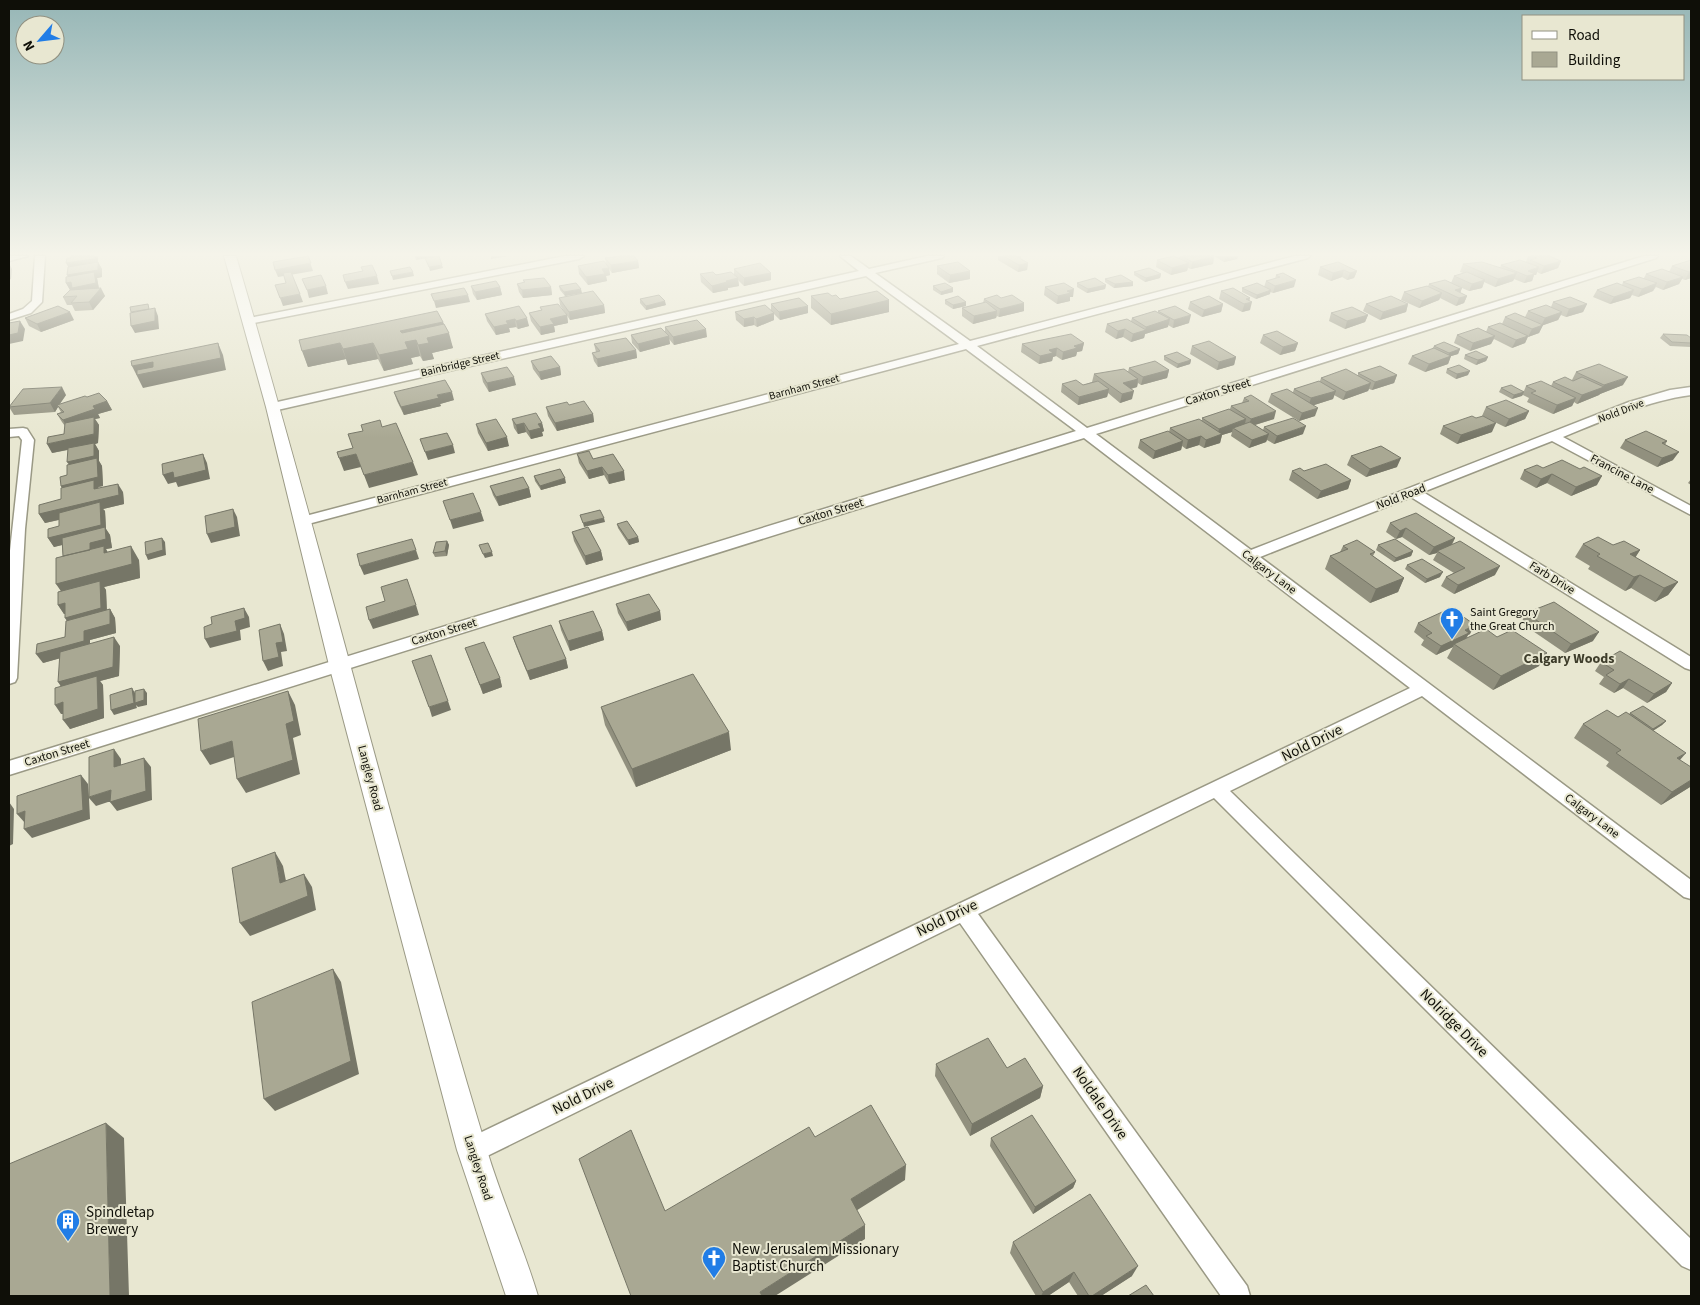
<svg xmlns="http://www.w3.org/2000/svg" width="1700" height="1305" viewBox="0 0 1700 1305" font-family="'Source Sans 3',sans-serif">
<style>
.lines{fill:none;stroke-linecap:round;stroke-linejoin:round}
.minor-casing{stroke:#9a9985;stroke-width:3}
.tertiary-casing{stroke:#9a9985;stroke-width:2}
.minor{fill:#fff;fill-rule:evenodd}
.tertiary{fill:#fff;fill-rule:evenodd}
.wall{fill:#91907e}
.shaded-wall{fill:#767667}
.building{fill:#a9a893;stroke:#767667}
.labels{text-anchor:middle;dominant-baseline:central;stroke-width:4;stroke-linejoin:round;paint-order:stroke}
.far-street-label{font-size:11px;fill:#0f0f08;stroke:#e8e7d1}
.street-label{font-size:12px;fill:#0f0f08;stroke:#e8e7d1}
.poi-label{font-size:12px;fill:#0f0f08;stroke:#e8e7d1;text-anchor:start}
.neighbourhood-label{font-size:14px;font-weight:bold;fill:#3e3d2b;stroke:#e8e7d1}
.near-street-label{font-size:15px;fill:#0f0f08;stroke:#e8e7d1}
.near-poi-label{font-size:15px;fill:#0f0f08;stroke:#e8e7d1;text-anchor:start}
</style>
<rect width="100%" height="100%" fill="#e8e7d1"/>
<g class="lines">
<g class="minor-casing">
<path id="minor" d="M 9,256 L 28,256 L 9,261 Z
M 35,256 L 45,256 L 42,302 L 31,313 L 9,320 L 9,314 L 23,309 L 32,301 Z
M 565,256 L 584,256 L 579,259 L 249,324 L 244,321 L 249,318 Z
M 840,256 L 851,256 L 869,269 L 927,256 L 944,256 L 942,258 L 875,273 L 970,341 L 1295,256 L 1310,256 L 1308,258 L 977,346 L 1087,428 L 1644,256 L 1658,256 L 1656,258 L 1096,434 L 1251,550 L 1629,402 L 1670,390 L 1691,387 L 1691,395 C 1646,401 1605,420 1563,437 L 1691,506 L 1691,515 L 1552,441 L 1423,492 L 1691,657 L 1691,670 L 1685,668 L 1411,497 L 1260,557 L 1691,880 L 1691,899 L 1684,897 L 1422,696 L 1230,791 L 1691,1239 L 1691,1270 L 1682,1266 L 1214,798 L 978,914 L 1247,1286 L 1250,1296 L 1221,1296 L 960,923 L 481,1159 L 472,1162 L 463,1159 L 460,1150 L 463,1141 L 1410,688 L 1084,438 L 9,775 L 9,761 L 1076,431 L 966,349 L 308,524 L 303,525 L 296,521 L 298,518 L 959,344 L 866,276 L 273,411 L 267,407 L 273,403 L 859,271 Z
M 23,428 L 27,429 L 34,440 L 25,529 L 17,678 L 15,682 L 9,684 L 9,560 L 22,440 L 19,436 L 9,437 L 9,429 Z"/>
</g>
<g class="tertiary-casing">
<path id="tertiary" d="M 224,256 L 236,256 C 323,552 397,852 486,1147 C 501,1198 523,1246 538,1296 L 506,1296 L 457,1150 L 329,665 L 266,407 Z"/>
</g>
<use href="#minor" class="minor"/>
<use href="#tertiary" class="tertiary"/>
</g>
<path class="wall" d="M 71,256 L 98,256 L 98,262 L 102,269 L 102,277 L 97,278 L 99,288 L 105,296 L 93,310 L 75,311 L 72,305 L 67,305 L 63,297 L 70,290 L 66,283 L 68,277 L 68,267 Z
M 998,256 L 1021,256 L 1021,259 L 1028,263 L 1027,270 L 1018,272 L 998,260 Z
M 1180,256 L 1238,256 L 1237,259 L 1224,262 L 1214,256 L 1213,264 L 1191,269 L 1188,268 L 1187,271 L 1171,275 L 1156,267 L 1157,260 L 1179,258 Z
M 1528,256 L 1549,256 L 1561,261 L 1558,268 L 1541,274 L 1537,272 L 1536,275 L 1534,275 L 1532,281 L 1524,283 L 1514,279 L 1513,281 L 1495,287 L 1484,282 L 1482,288 L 1469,291 L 1462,288 L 1460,293 L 1467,296 L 1464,303 L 1456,306 L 1440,298 L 1439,300 L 1419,308 L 1401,300 L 1404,292 L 1428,286 L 1429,284 L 1451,283 L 1454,276 L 1463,273 L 1460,272 L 1463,264 L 1500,268 L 1501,265 L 1526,262 Z
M 605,258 L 638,261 L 639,268 L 612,273 L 609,269 L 610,275 L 606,276 L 607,281 L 588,285 L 579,274 L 578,266 L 606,265 Z
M 1691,260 L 1691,278 L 1685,280 L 1682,279 L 1679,284 L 1663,290 L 1656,287 L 1653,291 L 1638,297 L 1632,295 L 1630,298 L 1610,304 L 1593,297 L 1597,290 L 1622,285 L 1623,282 L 1644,278 L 1646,274 L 1669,272 L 1672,266 Z
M 937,266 L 970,279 L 949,283 L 937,274 Z
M 1320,267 L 1357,271 L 1354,278 L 1347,280 L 1342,277 L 1331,281 L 1318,275 Z
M 734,269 L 771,273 L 771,280 L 744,286 L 738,280 L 739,286 L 728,288 L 728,290 L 713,293 L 701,282 L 700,274 L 734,275 Z
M 1134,272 L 1161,274 L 1160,278 L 1145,282 L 1134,275 Z
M 1283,273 L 1294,287 L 1273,293 L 1270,292 L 1270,294 L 1256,299 L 1242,292 L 1242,288 L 1264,287 L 1266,281 L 1275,279 L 1276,275 Z
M 1105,279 L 1133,282 L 1133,286 L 1114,288 L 1105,282 Z
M 523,280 L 551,287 L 552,295 L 523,298 L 519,292 L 517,284 L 524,283 Z
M 1077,283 L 1106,285 L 1105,289 L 1087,293 L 1077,287 Z
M 471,286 L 500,287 L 502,295 L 477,300 L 473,294 Z
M 559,286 L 582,293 L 565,296 L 560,290 Z
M 933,286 L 953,288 L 953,292 L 941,295 L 933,290 Z
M 1045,287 L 1073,297 L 1070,297 L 1070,301 L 1057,304 L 1044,295 Z
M 1221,291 L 1249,301 L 1250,310 L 1242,312 L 1219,299 Z
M 811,296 L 832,296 L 840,299 L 889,300 L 889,312 L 831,325 L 811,308 Z
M 559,298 L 604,305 L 605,313 L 570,320 L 560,305 Z
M 640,299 L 666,305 L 646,310 L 640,303 Z
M 984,299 L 1024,311 L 999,317 L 997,316 L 996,318 L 973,324 L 962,316 L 962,308 L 983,303 Z
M 945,300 L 966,302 L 966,306 L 953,309 L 945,304 Z
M 1190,302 L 1223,304 L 1221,312 L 1202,317 L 1188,309 Z
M 1553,302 L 1587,304 L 1583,312 L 1566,317 L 1561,315 L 1558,320 L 1543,325 L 1539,333 L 1528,337 L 1525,343 L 1512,348 L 1494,339 L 1491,344 L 1470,351 L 1454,343 L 1457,335 L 1486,332 L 1488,327 L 1502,324 L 1505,317 L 1525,317 L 1528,311 L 1551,307 Z
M 771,304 L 808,313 L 780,320 L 774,314 L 774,320 L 757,327 L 754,325 L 744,327 L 736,320 L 735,312 L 771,311 Z
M 1366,304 L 1408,304 L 1406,312 L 1380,320 L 1363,311 Z
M 519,306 L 529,326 L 518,329 L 516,327 L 509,328 L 510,332 L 496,335 L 487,321 L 485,314 Z
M 540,307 L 567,315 L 568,323 L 554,326 L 555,332 L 541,335 L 531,321 L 529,313 L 541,310 Z
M 1158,311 L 1189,323 L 1173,328 L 1168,325 L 1168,327 L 1145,334 L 1144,338 L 1131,342 L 1123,337 L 1116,339 L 1105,332 L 1107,324 L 1131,321 L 1132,318 L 1158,313 Z
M 1331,313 L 1368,315 L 1365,322 L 1345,329 L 1329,321 Z
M 25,318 L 74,320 L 41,332 L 29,326 Z
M 443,322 L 453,348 L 432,353 L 434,359 L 423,361 L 420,356 L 411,358 L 413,364 L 384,371 L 378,359 L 348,365 L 346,359 L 308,367 L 299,340 Z
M 665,327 L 707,337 L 674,345 L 669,339 L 670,344 L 640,352 L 632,343 L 631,335 L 665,332 Z
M 1663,334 L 1691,338 L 1691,347 L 1670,346 L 1660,338 Z
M 1263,335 L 1298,343 L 1295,351 L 1280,355 L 1260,343 Z
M 1084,343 L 1082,351 L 1077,352 L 1076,356 L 1062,360 L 1056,356 L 1053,357 L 1052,361 L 1039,364 L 1021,352 L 1022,344 Z
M 594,344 L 636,350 L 637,358 L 598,367 L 594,361 L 592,353 L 596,352 Z
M 1192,346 L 1236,357 L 1234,365 L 1217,370 L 1190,354 Z
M 1434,346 L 1460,349 L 1458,354 L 1451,356 L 1448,364 L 1425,372 L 1408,364 L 1412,356 L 1432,349 Z
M 1465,355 L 1488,357 L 1486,361 L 1476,365 L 1464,359 Z
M 1164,356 L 1191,360 L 1190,364 L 1177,368 L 1164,360 Z
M 531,361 L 560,367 L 561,375 L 541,380 L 533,369 Z
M 1129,368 L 1169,370 L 1167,378 L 1141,385 L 1138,383 L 1137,387 L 1131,389 L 1132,399 L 1120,403 L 1108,393 L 1107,397 L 1078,405 L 1061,392 L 1062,384 L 1083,385 L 1092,382 L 1094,374 L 1128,372 Z
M 1447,369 L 1468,375 L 1456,379 L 1446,373 Z
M 1576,372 L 1623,385 L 1600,394 L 1599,395 L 1577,404 L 1574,402 L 1572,406 L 1553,414 L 1527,402 L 1529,398 L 1523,395 L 1512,399 L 1499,392 L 1501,388 L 1524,391 L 1526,386 L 1551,386 L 1553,382 L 1572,380 Z
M 481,373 L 516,385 L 489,392 L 483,382 Z
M 1358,373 L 1397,375 L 1394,383 L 1372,390 L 1369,389 L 1368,391 L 1343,400 L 1334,395 L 1333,399 L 1314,405 L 1315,416 L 1299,421 L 1268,402 L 1271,394 L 1293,392 L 1294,389 L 1320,381 L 1321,378 L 1358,376 Z
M 394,392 L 454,400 L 440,404 L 441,406 L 404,415 L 397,401 Z
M 66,395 L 60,404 L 87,397 L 107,401 L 112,410 L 98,414 L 100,418 L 95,419 L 99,425 L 98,443 L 95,444 L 99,451 L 99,461 L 102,466 L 103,486 L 98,487 L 99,488 L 123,492 L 124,504 L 103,509 L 105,511 L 106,529 L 110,535 L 112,548 L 106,549 L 107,552 L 139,560 L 140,578 L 104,587 L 106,590 L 107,610 L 110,609 L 115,618 L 116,633 L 90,640 L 90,644 L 120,646 L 119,676 L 100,681 L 103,685 L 104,718 L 70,729 L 63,713 L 61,714 L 60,658 L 43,663 L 65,637 L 67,620 L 65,614 L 64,614 L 58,605 L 61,591 L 63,556 L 62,545 L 54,547 L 48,538 L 59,526 L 59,520 L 45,523 L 39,514 L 61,499 L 62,488 L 61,486 L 67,475 L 69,464 L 68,450 L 52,453 L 64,434 L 65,426 L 62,422 L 57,414 L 61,412 L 58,407 L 55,412 L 14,415 L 9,407 L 9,406 Z
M 1244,398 L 1274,419 L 1255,425 L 1263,430 L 1264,427 L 1303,434 L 1274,444 L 1267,440 L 1266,442 L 1249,448 L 1231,436 L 1232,432 L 1222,435 L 1220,443 L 1204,448 L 1199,445 L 1186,449 L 1182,446 L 1181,450 L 1153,459 L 1138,448 L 1140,440 L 1169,432 L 1170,428 L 1202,420 L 1202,418 L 1230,409 L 1231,406 L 1242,403 Z
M 569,405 L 593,414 L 594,422 L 557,431 L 548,416 L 546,407 Z
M 1486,407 L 1529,411 L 1525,419 L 1505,427 L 1482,416 Z
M 512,419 L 542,423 L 544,431 L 542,432 L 543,436 L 531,439 L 526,432 L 518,434 L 514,428 Z
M 476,424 L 509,446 L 488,451 L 478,433 Z
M 1443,426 L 1492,432 L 1457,444 L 1440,434 Z
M 1625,440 L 1667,441 L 1665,445 L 1673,460 L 1657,467 L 1620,448 Z
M 577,454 L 593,459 L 625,480 L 609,484 L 604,475 L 589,479 L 579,463 Z
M 1351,456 L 1397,467 L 1366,477 L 1347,465 Z
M 1543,468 L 1580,469 L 1597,485 L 1571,496 L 1547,483 L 1536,488 L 1520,479 L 1524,470 Z
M 1292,471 L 1351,480 L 1348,489 L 1317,499 L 1289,480 Z
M 534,476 L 566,483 L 541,490 L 535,481 Z
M 1691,479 L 1691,485 L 1688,483 Z
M 490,486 L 529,488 L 531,497 L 499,506 L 493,495 Z
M 1390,523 L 1455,538 L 1452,545 L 1495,575 L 1454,594 L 1441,586 L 1446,577 L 1454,573 L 1433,560 L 1437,553 L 1429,555 L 1402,537 L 1396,539 L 1386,532 Z
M 617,524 L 638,537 L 639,542 L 629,545 L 618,528 Z
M 572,532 L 601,551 L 603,560 L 586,565 L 574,541 Z
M 447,541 L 449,545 L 447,556 L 435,557 L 433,553 Z
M 1583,544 L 1613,545 L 1640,550 L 1635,557 L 1678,582 L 1668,595 L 1655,602 L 1631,588 L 1625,591 L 1588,569 L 1590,566 L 1575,557 Z
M 1378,545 L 1413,551 L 1411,556 L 1394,562 L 1376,550 Z
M 1343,546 L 1375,552 L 1373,556 L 1404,578 L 1398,592 L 1370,603 L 1325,569 L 1330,556 L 1340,552 Z
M 1407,565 L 1440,577 L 1425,583 L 1405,569 Z
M 616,604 L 660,611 L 661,620 L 628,631 L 618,613 Z
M 1526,613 L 1593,641 L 1565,653 L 1521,623 Z
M 559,621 L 602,631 L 604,640 L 570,651 L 561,630 Z
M 1418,623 L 1470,634 L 1468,635 L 1466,639 L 1539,666 L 1493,690 L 1447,658 L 1453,647 L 1436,655 L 1421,645 L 1424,640 L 1414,632 Z
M 513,637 L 566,659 L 568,668 L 530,680 L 516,646 Z
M 465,648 L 500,678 L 502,687 L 483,694 Z
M 1601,662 L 1672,683 L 1666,692 L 1647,703 L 1623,688 L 1614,693 L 1599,684 L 1604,677 L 1595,671 Z
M 601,707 L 731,750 L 636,787 L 605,725 Z
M 1630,713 L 1666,721 L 1662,725 L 1653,731 L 1680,760 L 1690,787 L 1661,805 L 1606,766 L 1609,762 L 1574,738 L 1583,724 L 1618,717 L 1629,714 Z
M 936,1064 L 1007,1068 L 1043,1086 L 1040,1098 L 970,1136 L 935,1076 Z
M 991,1138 L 1076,1181 L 1073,1188 L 1033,1214 L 990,1146 Z
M 1013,1242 L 1132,1276 L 1101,1296 L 1078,1296 L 1069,1282 L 1048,1296 L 1036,1296 L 1010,1253 Z"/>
<path class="shaded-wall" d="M 94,256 L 98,256 L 97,266 L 70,270 L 66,263 Z
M 308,256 L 313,271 L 278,277 L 275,270 Z
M 415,256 L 434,256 L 434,257 L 416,260 Z
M 491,256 L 508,256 L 491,259 Z
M 1214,256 L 1213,264 L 1191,269 L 1192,262 Z
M 1226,256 L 1238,256 L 1237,259 L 1224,262 Z
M 638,261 L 639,268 L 612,273 L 611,265 Z
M 1561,261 L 1558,268 L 1541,274 L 1544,266 Z
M 98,262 L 102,269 L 102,277 L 97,278 L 99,290 L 101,288 L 105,296 L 93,310 L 89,302 L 70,290 L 66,283 L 71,282 L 67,275 Z
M 9,263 L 12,269 L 11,279 L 9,280 Z
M 1028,263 L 1027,270 L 1018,272 L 1019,265 Z
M 1189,263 L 1187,271 L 1171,275 L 1172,268 Z
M 442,265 L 443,268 L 430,271 L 429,267 Z
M 1539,267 L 1536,275 L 1534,275 L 1532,281 L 1524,283 L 1527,276 L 1528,271 Z
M 609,268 L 610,275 L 606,276 L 607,281 L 588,285 L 586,277 L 602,269 Z
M 1344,270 L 1342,277 L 1331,281 L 1333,273 Z
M 970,271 L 970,279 L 949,283 L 950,275 Z
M 1357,271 L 1354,278 L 1347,280 L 1350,273 Z
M 413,272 L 414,276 L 393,280 L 392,276 Z
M 1689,272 L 1691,272 L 1691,278 L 1685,280 Z
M 771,273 L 771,280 L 744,286 L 744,278 Z
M 1517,273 L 1513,281 L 1495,287 L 1498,279 Z
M 1161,274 L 1160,278 L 1145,282 L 1146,278 Z
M 377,276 L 379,284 L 348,289 L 345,282 Z
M 1683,277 L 1679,284 L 1663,290 L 1667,282 Z
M 738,278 L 739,286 L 728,288 L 728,290 L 713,293 L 712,286 L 726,281 Z
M 1296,280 L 1294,287 L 1273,293 L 1275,286 Z
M 1485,280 L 1482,288 L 1469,291 L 1472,284 Z
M 1133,282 L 1133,286 L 1114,288 L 1115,284 Z
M 1657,283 L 1653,291 L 1638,297 L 1642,289 Z
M 1106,285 L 1105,289 L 1087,293 L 1088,289 Z
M 326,286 L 328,294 L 309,298 L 307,290 Z
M 500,287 L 502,295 L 477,300 L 475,292 Z
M 551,287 L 552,295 L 523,298 L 522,290 Z
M 953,288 L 953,292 L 941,295 L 941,292 Z
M 1462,288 L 1459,296 L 1455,290 Z
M 581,289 L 582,293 L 565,296 L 564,292 Z
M 1074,289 L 1073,297 L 1070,297 L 1070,301 L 1057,304 L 1058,296 L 1067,291 Z
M 1271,290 L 1270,294 L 1256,299 L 1257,295 Z
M 1634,290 L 1630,298 L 1610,304 L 1614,297 Z
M 1442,293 L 1439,300 L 1419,308 L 1422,301 Z
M 300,294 L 303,302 L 283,306 L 280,298 Z
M 468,295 L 470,302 L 436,308 L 434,301 Z
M 1467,296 L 1464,303 L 1456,306 L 1459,298 Z
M 1250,298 L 1249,303 L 1252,302 L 1250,310 L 1242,312 L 1246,299 Z
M 889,300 L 889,312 L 831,325 L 831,314 Z
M 665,301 L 666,305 L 646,310 L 646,306 Z
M 966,302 L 966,306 L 953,309 L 953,305 Z
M 1024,303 L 1024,311 L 999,317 L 1000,309 Z
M 1223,304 L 1221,312 L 1202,317 L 1204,310 Z
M 1408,304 L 1406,312 L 1380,320 L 1383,312 Z
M 1587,304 L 1583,312 L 1566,317 L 1569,309 Z
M 604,305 L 605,313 L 570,320 L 569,312 Z
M 808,306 L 808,313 L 780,320 L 779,312 Z
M 155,308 L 158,316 L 159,329 L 135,333 L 131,326 Z
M 997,311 L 996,318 L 973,324 L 974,316 Z
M 70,312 L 74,320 L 41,332 L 37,324 Z
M 1562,312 L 1558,320 L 1541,326 L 1545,318 Z
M 774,313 L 774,320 L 757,327 L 756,319 Z
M 567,315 L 568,323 L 554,326 L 555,332 L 541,335 L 540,327 L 550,319 Z
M 1191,315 L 1189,323 L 1173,328 L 1174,320 Z
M 1368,315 L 1365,322 L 1345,329 L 1347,321 Z
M 754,317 L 754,325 L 744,327 L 744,319 Z
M 527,318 L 529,326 L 518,329 L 516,321 Z
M 515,319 L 516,327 L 509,328 L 510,332 L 496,335 L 494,327 L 506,321 Z
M 1170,319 L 1168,327 L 1145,334 L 1144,338 L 1131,342 L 1133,334 L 1145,330 L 1146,327 Z
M 20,321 L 25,329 L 23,341 L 9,344 L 9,335 Z
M 443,322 L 447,333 L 449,333 L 453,348 L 432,353 L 434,359 L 423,361 L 418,345 L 416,340 L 420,356 L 411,358 L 413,364 L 384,371 L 379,355 L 400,331 Z
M 1543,325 L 1539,333 L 1528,337 L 1532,329 Z
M 706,329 L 707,337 L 674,345 L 673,337 Z
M 1125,329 L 1123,337 L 1116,339 L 1118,331 Z
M 669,336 L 670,344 L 640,352 L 638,344 Z
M 1495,336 L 1491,344 L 1470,351 L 1473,343 Z
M 1528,336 L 1525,343 L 1512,348 L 1516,340 Z
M 218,343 L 223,355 L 226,370 L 143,388 L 132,366 Z
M 340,343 L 346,359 L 308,367 L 302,351 Z
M 373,343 L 378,359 L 348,365 L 343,349 Z
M 1084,343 L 1082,351 L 1077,352 L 1076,356 L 1062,360 L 1063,352 L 1074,346 Z
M 1298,343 L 1295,351 L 1280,355 L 1283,347 Z
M 1057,348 L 1056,356 L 1053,357 L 1052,361 L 1039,364 L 1040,356 L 1049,350 Z
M 1460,349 L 1458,354 L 1448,357 L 1449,353 Z
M 636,350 L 637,358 L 598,367 L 597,359 Z
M 1451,356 L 1448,364 L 1425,372 L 1429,364 Z
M 1236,357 L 1234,365 L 1217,370 L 1219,362 Z
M 1488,357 L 1486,361 L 1476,365 L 1478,360 Z
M 1191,360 L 1190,364 L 1177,368 L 1178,364 Z
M 560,367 L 561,375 L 541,380 L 539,372 Z
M 1169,370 L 1167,378 L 1141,385 L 1143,377 Z
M 1470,371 L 1468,375 L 1456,379 L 1457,374 Z
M 1397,375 L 1394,383 L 1372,390 L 1375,382 Z
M 514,377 L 516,385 L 489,392 L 487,383 Z
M 1628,377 L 1623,385 L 1600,394 L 1599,395 L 1577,404 L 1582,395 L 1603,387 L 1604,385 Z
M 1138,379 L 1137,387 L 1122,391 L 1123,383 Z
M 1371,383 L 1368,391 L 1343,400 L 1346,392 Z
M 62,387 L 66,395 L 58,406 L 57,405 L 58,407 L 55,412 L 50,403 Z
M 1109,389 L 1107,397 L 1078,405 L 1079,397 Z
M 1134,391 L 1132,399 L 1120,403 L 1122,394 Z
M 1336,391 L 1333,399 L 1308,407 L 1311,398 Z
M 452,392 L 454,400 L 440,404 L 441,406 L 404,415 L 401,407 L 437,395 Z
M 1524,392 L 1522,396 L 1512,399 L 1514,395 Z
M 1576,398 L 1572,406 L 1553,414 L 1557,405 Z
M 107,401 L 112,410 L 98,414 L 100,418 L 95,419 L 99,425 L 98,443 L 95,444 L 99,451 L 99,461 L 102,466 L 103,486 L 98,487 L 99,489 L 66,495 L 61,486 L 73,470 L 67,462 L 94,444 L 52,453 L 47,444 L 94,434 L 68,429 L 63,420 L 93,406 Z
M 1318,408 L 1315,416 L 1299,421 L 1302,413 Z
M 1276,411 L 1274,419 L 1248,427 L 1251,419 Z
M 1529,411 L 1525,419 L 1505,427 L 1509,419 Z
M 593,414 L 594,422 L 557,431 L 555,423 Z
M 1246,419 L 1244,428 L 1233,428 L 1232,432 L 1222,435 L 1220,443 L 1204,448 L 1206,440 L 1217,436 L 1219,429 Z
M 524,423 L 526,432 L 518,434 L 516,425 Z
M 542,423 L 544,431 L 542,432 L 543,436 L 531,439 L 529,431 L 538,424 Z
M 1496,423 L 1492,432 L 1457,444 L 1461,435 Z
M 1306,426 L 1303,434 L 1274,444 L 1277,436 Z
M 1269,434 L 1266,442 L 1249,448 L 1252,440 Z
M 1201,436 L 1199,445 L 1186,449 L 1188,440 Z
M 507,437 L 509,446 L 488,451 L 486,443 Z
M 1183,441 L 1181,450 L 1153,459 L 1155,451 Z
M 453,445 L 455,453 L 428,460 L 425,452 Z
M 1679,452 L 1673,460 L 1657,467 L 1662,458 Z
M 203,454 L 207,463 L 210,479 L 178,487 L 176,482 L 168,484 L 163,475 Z
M 356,454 L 361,467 L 344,471 L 339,458 Z
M 1401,458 L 1397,467 L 1366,477 L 1370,469 Z
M 413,462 L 418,475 L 369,488 L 364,475 Z
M 602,467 L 604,475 L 589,479 L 587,471 Z
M 624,471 L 625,480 L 609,484 L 608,475 Z
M 1552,474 L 1547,483 L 1536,488 L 1541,479 Z
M 1602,476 L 1597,485 L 1571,496 L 1576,487 Z
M 565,478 L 566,483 L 541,490 L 540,486 Z
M 1351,480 L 1348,489 L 1317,499 L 1321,491 Z
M 118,484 L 123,492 L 124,504 L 103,509 L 105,511 L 106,529 L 110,535 L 112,548 L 106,549 L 112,560 L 68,568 L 90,543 L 106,534 L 54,547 L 48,538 L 100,510 L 45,523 L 39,514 Z
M 529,488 L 531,497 L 499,506 L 496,497 Z
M 233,509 L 237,517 L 240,536 L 211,543 L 207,534 Z
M 481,512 L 484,521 L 453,529 L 450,520 Z
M 604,518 L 605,522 L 584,527 L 583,523 Z
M 1406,528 L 1402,537 L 1396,539 L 1400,531 Z
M 638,537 L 639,542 L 629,545 L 628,540 Z
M 162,538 L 165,542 L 166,555 L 148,560 L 146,555 Z
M 1455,538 L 1450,547 L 1437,551 L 1437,553 L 1429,555 L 1434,547 Z
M 447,541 L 449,545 L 447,556 L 445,551 Z
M 131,546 L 139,560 L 140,578 L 104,587 L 106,590 L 107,617 L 71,627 L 65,618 L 65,597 L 56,584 Z
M 416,550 L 419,559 L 364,575 L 360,566 Z
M 1640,550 L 1632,563 L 1630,554 Z
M 601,551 L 603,560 L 586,565 L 585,556 Z
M 1413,551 L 1411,556 L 1394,562 L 1396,558 Z
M 492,552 L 493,556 L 485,558 L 483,554 Z
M 1500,566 L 1495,575 L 1454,594 L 1458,585 Z
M 1443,572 L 1440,577 L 1425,583 L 1427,579 Z
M 1640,575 L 1631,588 L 1625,591 L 1634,577 Z
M 1404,578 L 1398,592 L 1370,603 L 1376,589 Z
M 1678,582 L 1668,595 L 1655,602 L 1664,588 Z
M 65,603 L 71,612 L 64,614 L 58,605 Z
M 416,605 L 419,615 L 373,629 L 369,620 Z
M 244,608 L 249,617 L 250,627 L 240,630 L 241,640 L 210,648 L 205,639 L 235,621 Z
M 110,609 L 115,618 L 116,633 L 90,640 L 90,650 L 43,663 L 36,654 L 84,631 Z
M 660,611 L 661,620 L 628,631 L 626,622 Z
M 280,624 L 284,634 L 287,651 L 281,652 L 283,666 L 268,671 L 263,661 L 276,643 Z
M 1475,625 L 1470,634 L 1468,635 L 1464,642 L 1454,644 L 1453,647 L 1436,655 L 1441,646 L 1465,630 Z
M 602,631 L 604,640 L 570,651 L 568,641 Z
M 1599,632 L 1593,641 L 1565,653 L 1571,644 Z
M 114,637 L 120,646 L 119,676 L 100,681 L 103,685 L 104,718 L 70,729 L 63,720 L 64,691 L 58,682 Z
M 1547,653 L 1539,666 L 1493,690 L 1501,676 Z
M 566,659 L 568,668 L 530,680 L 527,671 Z
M 500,678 L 502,687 L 483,694 L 480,685 Z
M 1629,679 L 1623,688 L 1614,693 L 1620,684 Z
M 1672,683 L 1666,692 L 1647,703 L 1654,694 Z
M 132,688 L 135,693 L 144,689 L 147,693 L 147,705 L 138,707 L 136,705 L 137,708 L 114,715 L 111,710 Z
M 288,691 L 295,705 L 301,735 L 293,738 L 300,774 L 246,793 L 237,779 L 286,724 Z
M 448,701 L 451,710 L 432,717 L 429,707 Z
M 63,702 L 70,711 L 61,714 L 55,705 Z
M 1666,721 L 1662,725 L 1649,733 L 1653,729 Z
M 729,732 L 731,750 L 636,787 L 632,769 Z
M 232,741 L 240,755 L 210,765 L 201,751 Z
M 114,749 L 121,759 L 121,777 L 114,767 Z
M 1686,753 L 1674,767 L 1677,758 Z
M 144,758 L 151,767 L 152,800 L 117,811 L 110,802 Z
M 81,775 L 88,784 L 89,797 L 111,790 L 117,799 L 96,806 L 89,798 L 90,819 L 32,838 L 24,829 Z
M 1691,780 L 1691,785 L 1690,787 L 1661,805 L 1672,792 Z
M 9,802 L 14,809 L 13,844 L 9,846 Z
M 25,811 L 25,823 L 17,814 Z
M 275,852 L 283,866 L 289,896 L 280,883 Z
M 304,874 L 312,887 L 316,910 L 250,936 L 240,923 Z
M 333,969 L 341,982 L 359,1074 L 275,1111 L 264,1099 Z
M 1043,1086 L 1040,1098 L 970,1136 L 972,1124 Z
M 106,1123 L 124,1138 L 129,1296 L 110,1296 Z
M 906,1165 L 905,1180 L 851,1214 L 851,1199 Z
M 1076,1181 L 1073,1188 L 1033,1214 L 1035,1207 Z
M 865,1225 L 865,1239 L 775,1296 L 761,1296 L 760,1292 Z
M 1138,1266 L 1132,1276 L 1101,1296 L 1092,1296 Z
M 1074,1272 L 1069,1282 L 1048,1296 L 1041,1296 L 1043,1292 Z"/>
<path class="building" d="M 71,256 L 94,256 L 94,259 L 66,263 L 67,258 L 71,258 Z
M 308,256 L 311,263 L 275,270 L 273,262 Z
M 439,256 L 442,265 L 429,267 L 425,258 Z
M 620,256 L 634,256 L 638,261 L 611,265 L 605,258 Z
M 1003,256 L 1016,256 L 1028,263 L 1019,265 Z
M 1174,256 L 1189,263 L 1172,268 L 1157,260 Z
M 1182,256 L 1214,256 L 1192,262 Z
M 1530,256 L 1549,256 L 1561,261 L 1544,266 L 1530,260 L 1537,258 Z
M 1520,260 L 1539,267 L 1528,271 L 1535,274 L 1527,276 L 1501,265 Z
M 1691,260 L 1691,272 L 1689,272 L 1672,266 Z
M 604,261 L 609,268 L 602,269 L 605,274 L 586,277 L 578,266 Z
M 98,262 L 98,270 L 67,275 L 68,267 Z
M 958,262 L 970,271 L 950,275 L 937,266 Z
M 1338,262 L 1357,271 L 1350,273 L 1344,270 L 1333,273 L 1320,267 Z
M 1482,262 L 1517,273 L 1498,279 L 1463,264 Z
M 760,263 L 771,273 L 744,278 L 734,269 Z
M 372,265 L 377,276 L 345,282 L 343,275 L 363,271 L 361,267 Z
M 410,267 L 413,272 L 392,276 L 390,271 Z
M 1149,268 L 1161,274 L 1146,278 L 1134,272 Z
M 1662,269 L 1683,277 L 1667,282 L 1646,274 Z
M 94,272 L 96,283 L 72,288 L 71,282 L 66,283 L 66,277 Z
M 291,272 L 300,294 L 280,298 L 275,285 L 286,283 L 283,273 Z
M 713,272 L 716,275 L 731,272 L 738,278 L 726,281 L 727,282 L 712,286 L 700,274 Z
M 1467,272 L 1485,280 L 1472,284 L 1454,276 Z
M 1283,273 L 1296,280 L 1275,286 L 1266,281 L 1280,277 L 1276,275 Z
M 321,275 L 326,286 L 307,290 L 302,279 Z
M 1121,275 L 1133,282 L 1115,284 L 1105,279 Z
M 1639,277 L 1657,283 L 1642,289 L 1623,282 Z
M 544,278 L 551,287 L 522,290 L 517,284 L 525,282 L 523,280 Z
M 1095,278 L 1106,285 L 1088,289 L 1077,283 Z
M 1445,280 L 1462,288 L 1455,290 L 1467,296 L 1459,298 L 1429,284 Z
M 496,281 L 500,287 L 475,292 L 471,286 Z
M 576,283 L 581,289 L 564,292 L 559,286 Z
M 945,283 L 953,288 L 941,292 L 933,286 Z
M 1064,283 L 1074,289 L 1067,291 L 1071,293 L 1058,296 L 1045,287 Z
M 1257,283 L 1271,290 L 1257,295 L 1242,288 Z
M 1617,283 L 1634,290 L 1614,297 L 1597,290 Z
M 1427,286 L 1442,293 L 1422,301 L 1404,292 Z
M 101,288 L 89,302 L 71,303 L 77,296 L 63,297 L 70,290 Z
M 464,288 L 468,295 L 434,301 L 431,294 Z
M 1233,288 L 1250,298 L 1246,299 L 1252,302 L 1244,304 L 1221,291 Z
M 593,291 L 604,305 L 569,312 L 559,298 Z
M 877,291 L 889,300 L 831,314 L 811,296 L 828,293 L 832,296 L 836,295 L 840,299 Z
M 659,295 L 665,301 L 646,306 L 640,299 Z
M 997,295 L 1001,298 L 1012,295 L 1024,303 L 1000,309 L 984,299 Z
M 958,296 L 966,302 L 953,305 L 945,300 Z
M 1209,296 L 1223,304 L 1204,310 L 1190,302 Z
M 1391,296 L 1408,304 L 1383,312 L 1366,304 Z
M 1570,297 L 1587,304 L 1569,309 L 1553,302 Z
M 799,298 L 808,306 L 779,312 L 771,304 Z
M 986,302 L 997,311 L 974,316 L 962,308 Z
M 148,304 L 149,309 L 131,312 L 130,307 Z
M 558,304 L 567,315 L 550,319 L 554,324 L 540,327 L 529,313 L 542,310 L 540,307 Z
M 765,305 L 774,313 L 756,319 L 754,317 L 744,319 L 735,312 Z
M 1546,305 L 1562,312 L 1545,318 L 1528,311 Z
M 58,306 L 70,312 L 37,324 L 25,318 Z
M 519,306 L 527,318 L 516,321 L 515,319 L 506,321 L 508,324 L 494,327 L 485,314 Z
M 1175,306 L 1191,315 L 1174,320 L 1158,311 Z
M 1352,307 L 1368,315 L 1347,321 L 1331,313 Z
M 155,308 L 155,321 L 131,326 L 130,313 Z
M 437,311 L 443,322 L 400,331 L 402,333 L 444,324 L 449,333 L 427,338 L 429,343 L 418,345 L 416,340 L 405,342 L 408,349 L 379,355 L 373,343 L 343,349 L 340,343 L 302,351 L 299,340 Z
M 1155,311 L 1170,319 L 1146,327 L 1132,318 Z
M 1515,313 L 1543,325 L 1532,329 L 1505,317 Z
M 1127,319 L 1146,330 L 1133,334 L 1125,329 L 1118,331 L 1107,324 Z
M 697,320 L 706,329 L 673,337 L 665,327 Z
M 20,321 L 18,333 L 9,335 L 9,323 Z
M 1500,323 L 1528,336 L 1516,340 L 1488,327 Z
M 661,328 L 669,336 L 638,344 L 631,335 Z
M 1478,328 L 1495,336 L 1473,343 L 1457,335 Z
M 1277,331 L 1298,343 L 1283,347 L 1263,335 Z
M 1071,334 L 1084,343 L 1074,346 L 1077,348 L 1063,352 L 1057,348 L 1049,350 L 1053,353 L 1040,356 L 1022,344 Z
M 1663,334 L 1687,335 L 1691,338 L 1691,343 L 1672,342 Z
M 626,338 L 636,350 L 597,359 L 592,353 L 600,351 L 594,344 Z
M 1209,341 L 1236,357 L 1219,362 L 1192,346 Z
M 1444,342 L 1460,349 L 1449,353 L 1434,346 Z
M 218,343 L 221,358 L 137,375 L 137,370 L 153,367 L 153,362 L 132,366 L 131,361 Z
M 1434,348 L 1451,356 L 1429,364 L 1412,356 Z
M 1476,351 L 1488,357 L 1478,360 L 1465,355 Z
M 1177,352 L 1191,360 L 1178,364 L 1164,356 Z
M 551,356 L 560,367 L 539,372 L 531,361 Z
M 1155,361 L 1169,370 L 1143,377 L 1129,368 Z
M 1599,364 L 1628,377 L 1604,385 L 1576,372 Z
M 1459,365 L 1470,371 L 1457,374 L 1447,369 Z
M 1380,366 L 1397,375 L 1375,382 L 1358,373 Z
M 507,367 L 514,377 L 487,383 L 481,373 Z
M 1124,369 L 1138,379 L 1123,383 L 1134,391 L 1122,394 L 1094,374 Z
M 1346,369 L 1371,383 L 1346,392 L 1321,378 Z
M 1565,377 L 1573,381 L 1582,377 L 1604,387 L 1582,395 L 1553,382 Z
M 445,380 L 452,392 L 437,395 L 439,398 L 401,407 L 394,392 Z
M 1076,380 L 1083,385 L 1098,381 L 1109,389 L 1079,397 L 1062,384 Z
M 1319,381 L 1336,391 L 1311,398 L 1294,389 Z
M 1541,381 L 1576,398 L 1557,405 L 1531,393 L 1536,391 L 1526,386 Z
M 1511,385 L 1524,392 L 1514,395 L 1501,388 Z
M 62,387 L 50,403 L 9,407 L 23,389 Z
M 1287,389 L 1318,408 L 1302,413 L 1271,394 Z
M 99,393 L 107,401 L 93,406 L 95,409 L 63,420 L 57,414 L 64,412 L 57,405 L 85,396 L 87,397 Z
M 1251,395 L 1276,411 L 1251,419 L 1231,406 L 1249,401 L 1244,398 Z
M 1506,400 L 1529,411 L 1509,419 L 1486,407 Z
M 584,401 L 593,414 L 555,423 L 546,407 L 567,402 L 569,405 Z
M 1229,409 L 1246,419 L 1219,429 L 1202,418 Z
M 536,413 L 542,423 L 538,424 L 541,428 L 529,431 L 524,423 L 516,425 L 512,419 Z
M 1472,416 L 1476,418 L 1483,416 L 1496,423 L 1461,435 L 1443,426 Z
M 94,417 L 94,434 L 47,444 L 48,437 L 64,434 L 65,423 Z
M 1293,418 L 1306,426 L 1277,436 L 1264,427 Z
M 496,419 L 507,437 L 486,443 L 476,424 Z
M 1199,419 L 1222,434 L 1206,440 L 1201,436 L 1188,440 L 1170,428 Z
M 380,420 L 382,427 L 396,423 L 413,462 L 364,475 L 356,454 L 339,458 L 337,452 L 353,448 L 348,434 L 363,431 L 361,425 Z
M 1250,422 L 1269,434 L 1252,440 L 1233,428 Z
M 1168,431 L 1183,441 L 1155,451 L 1140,440 Z
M 1646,431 L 1667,441 L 1662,443 L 1679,452 L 1662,458 L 1625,440 Z
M 447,433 L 453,445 L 425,452 L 420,439 Z
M 94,443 L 94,456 L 67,462 L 68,448 Z
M 1381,446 L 1401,458 L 1370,469 L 1351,456 Z
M 589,451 L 593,459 L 613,454 L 624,471 L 608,475 L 602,467 L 587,471 L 577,454 Z
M 203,454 L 206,470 L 174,478 L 173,472 L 163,475 L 162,464 Z
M 97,458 L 98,477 L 61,486 L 60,477 L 67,475 L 67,465 Z
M 1562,460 L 1580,469 L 1584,467 L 1602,476 L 1576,487 L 1552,474 L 1541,479 L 1524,470 L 1537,465 L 1543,468 Z
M 1326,464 L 1351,480 L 1321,491 L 1292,471 L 1300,468 L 1304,471 Z
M 560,469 L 565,478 L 540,486 L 534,476 Z
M 523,477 L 529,488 L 496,497 L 490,486 Z
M 94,480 L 94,489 L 118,484 L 119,495 L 39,514 L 39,505 L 61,499 L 61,488 Z
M 473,493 L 481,512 L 450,520 L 443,501 Z
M 100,502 L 101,525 L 48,538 L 48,529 L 59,526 L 59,513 Z
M 233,509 L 235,527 L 207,534 L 205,516 Z
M 600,510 L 604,518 L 583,523 L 580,515 Z
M 1416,513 L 1455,538 L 1434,547 L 1406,528 L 1400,531 L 1390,523 Z
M 627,521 L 638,537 L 628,540 L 617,524 Z
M 105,527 L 106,539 L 90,543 L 90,550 L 63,556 L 62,538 Z
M 588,527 L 601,551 L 585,556 L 572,532 Z
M 1598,537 L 1613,545 L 1624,541 L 1640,550 L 1630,554 L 1678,582 L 1664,588 L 1640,575 L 1634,577 L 1597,556 L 1600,554 L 1583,544 Z
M 162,538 L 163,550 L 146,555 L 145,542 Z
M 412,539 L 416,550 L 360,566 L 357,554 Z
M 1395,539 L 1413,551 L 1396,558 L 1378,545 Z
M 1357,540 L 1375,552 L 1370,554 L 1404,578 L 1376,589 L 1330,556 L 1348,549 L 1343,546 Z
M 447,541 L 445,551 L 433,553 L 436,542 Z
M 1460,541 L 1500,566 L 1458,585 L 1446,577 L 1465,568 L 1437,551 Z
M 488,543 L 492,552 L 483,554 L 479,545 Z
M 104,546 L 104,553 L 131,546 L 132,564 L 56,584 L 56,558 Z
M 1422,559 L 1443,572 L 1427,579 L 1407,565 Z
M 407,579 L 416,605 L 369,620 L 366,607 L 385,601 L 381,587 Z
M 100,581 L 101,608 L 65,618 L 65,603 L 58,605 L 58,592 Z
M 649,594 L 660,611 L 626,622 L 616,604 Z
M 1554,602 L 1599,632 L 1571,644 L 1526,613 Z
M 244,608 L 245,618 L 235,621 L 237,631 L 205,639 L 204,627 L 212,624 L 211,617 Z
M 1451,608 L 1475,625 L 1465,630 L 1469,633 L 1441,646 L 1426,636 L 1432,633 L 1418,623 Z
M 110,609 L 110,624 L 84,631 L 84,641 L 36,654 L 37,644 L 65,637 L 66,621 Z
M 593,611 L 602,631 L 568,641 L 559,621 Z
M 280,624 L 283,642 L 276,643 L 279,657 L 263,661 L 259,630 Z
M 551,625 L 566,659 L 527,671 L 513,637 Z
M 1486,629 L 1497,637 L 1512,630 L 1547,653 L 1501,676 L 1454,644 Z
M 114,637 L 113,667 L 58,682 L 60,652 Z
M 484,642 L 500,678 L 480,685 L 465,648 Z
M 1620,651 L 1672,683 L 1654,694 L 1629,679 L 1620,684 L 1606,675 L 1614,670 L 1601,662 Z
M 431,655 L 448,701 L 429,707 L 412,661 Z
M 693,674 L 729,732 L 632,769 L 601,707 Z
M 97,676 L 98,709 L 63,720 L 63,702 L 55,705 L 55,688 Z
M 132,688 L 134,703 L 111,710 L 110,695 Z
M 144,689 L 144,700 L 135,703 L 135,691 Z
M 288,691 L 294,721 L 286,724 L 293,760 L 237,779 L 232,741 L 201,751 L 198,719 Z
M 1643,706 L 1666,721 L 1653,729 L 1630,713 Z
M 1607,710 L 1618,717 L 1626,712 L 1686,753 L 1677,758 L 1691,767 L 1691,780 L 1672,792 L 1616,753 L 1621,750 L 1583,724 Z
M 114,749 L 114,767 L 144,758 L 146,791 L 110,802 L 111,790 L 89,797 L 89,757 Z
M 81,775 L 83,810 L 24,829 L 25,811 L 17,814 L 17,796 Z
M 275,852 L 280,883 L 304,874 L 308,896 L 240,923 L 232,868 Z
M 333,969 L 351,1061 L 264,1099 L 252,1002 Z
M 988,1038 L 1007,1068 L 1025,1058 L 1043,1086 L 972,1124 L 936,1064 Z
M 871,1105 L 906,1165 L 851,1199 L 865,1225 L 760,1292 L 762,1296 L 631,1296 L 579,1159 L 631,1130 L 665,1211 L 809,1127 L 815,1137 Z
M 1032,1115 L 1076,1181 L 1035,1207 L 991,1138 Z
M 106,1123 L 110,1296 L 9,1296 L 9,1164 Z
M 1090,1194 L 1138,1266 L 1092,1296 L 1089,1296 L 1074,1272 L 1043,1292 L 1013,1242 Z
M 1146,1285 L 1154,1296 L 1128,1296 Z"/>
<linearGradient id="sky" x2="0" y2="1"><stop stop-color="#96b6b6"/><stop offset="0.58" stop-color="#f5f4ea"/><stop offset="1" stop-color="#f5f4ea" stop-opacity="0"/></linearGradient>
<rect width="1700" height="438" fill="url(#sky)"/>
<defs>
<g id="church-pin" transform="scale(1.25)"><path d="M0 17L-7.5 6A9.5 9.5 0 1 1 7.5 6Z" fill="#217de6" stroke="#e8e7d1"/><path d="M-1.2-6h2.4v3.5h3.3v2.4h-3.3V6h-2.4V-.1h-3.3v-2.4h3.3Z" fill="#fff"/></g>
<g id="building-pin" transform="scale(1.25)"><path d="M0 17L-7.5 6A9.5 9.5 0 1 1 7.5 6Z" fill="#217de6" stroke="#e8e7d1"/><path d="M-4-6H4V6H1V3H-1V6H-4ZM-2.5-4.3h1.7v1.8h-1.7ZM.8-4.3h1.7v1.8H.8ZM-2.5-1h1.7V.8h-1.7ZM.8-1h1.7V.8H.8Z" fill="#fff"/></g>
</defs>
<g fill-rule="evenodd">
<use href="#church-pin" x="1452" y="619"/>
<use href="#building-pin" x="68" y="1221"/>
<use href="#church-pin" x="714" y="1258"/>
</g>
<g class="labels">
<g class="far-street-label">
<text transform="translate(460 364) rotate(-13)">Bainbridge Street</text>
<text transform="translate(804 387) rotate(-15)">Barnham Street</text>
<text transform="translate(1621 411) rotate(-21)">Nold Drive</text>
<text transform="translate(412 491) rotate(-15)">Barnham Street</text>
</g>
<g class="street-label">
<text transform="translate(1218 392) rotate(-17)">Caxton Street</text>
<text transform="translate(1622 474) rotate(28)">Francine Lane</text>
<text transform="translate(1401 497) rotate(-21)">Nold Road</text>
<text transform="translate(831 512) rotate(-17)">Caxton Street</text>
<text transform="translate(1269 572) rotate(37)">Calgary Lane</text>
<text transform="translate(1552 578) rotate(32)">Farb Drive</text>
<text transform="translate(444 632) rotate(-17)">Caxton Street</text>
<text transform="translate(57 753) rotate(-17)">Caxton Street</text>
<text transform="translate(370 778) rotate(75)">Langley Road</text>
<text transform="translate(1592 816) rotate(37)">Calgary Lane</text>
<text transform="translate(478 1168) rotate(72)">Langley Road</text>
</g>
<g class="poi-label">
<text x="1470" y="612">Saint Gregory<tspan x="1470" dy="14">the Great Church</tspan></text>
</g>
<g class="neighbourhood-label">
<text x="1569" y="659">Calgary Woods</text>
</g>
<g class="near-street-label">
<text transform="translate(1312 743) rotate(-26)">Nold Drive</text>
<text transform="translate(947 918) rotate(-26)">Nold Drive</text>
<text transform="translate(1454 1023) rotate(45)">Nolridge Drive</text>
<text transform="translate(583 1096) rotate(-26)">Nold Drive</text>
<text transform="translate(1100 1103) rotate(55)">Noldale Drive</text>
</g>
<g class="near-poi-label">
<text x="86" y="1212">Spindletap<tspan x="86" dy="17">Brewery</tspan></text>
<text x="732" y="1249">New Jerusalem Missionary<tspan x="732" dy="17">Baptist Church</tspan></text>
</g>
</g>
<rect width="1700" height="1305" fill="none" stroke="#0f0f08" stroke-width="20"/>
<rect x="1522" y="15" width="162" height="65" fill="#e8e7d1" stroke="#919181"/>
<rect x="1532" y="31" width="25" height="8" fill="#ffffff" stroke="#919181"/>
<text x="1568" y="40" font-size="15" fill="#0f0f08">Road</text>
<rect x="1532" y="52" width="25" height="15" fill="#a9a893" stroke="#919181"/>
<text x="1568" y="65" font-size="15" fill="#0f0f08">Building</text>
<g transform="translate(40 40) rotate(242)"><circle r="24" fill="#e8e7d1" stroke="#919181"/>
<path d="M0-4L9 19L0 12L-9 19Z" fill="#217de6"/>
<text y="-8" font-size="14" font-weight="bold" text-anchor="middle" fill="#0f0f08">N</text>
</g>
</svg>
